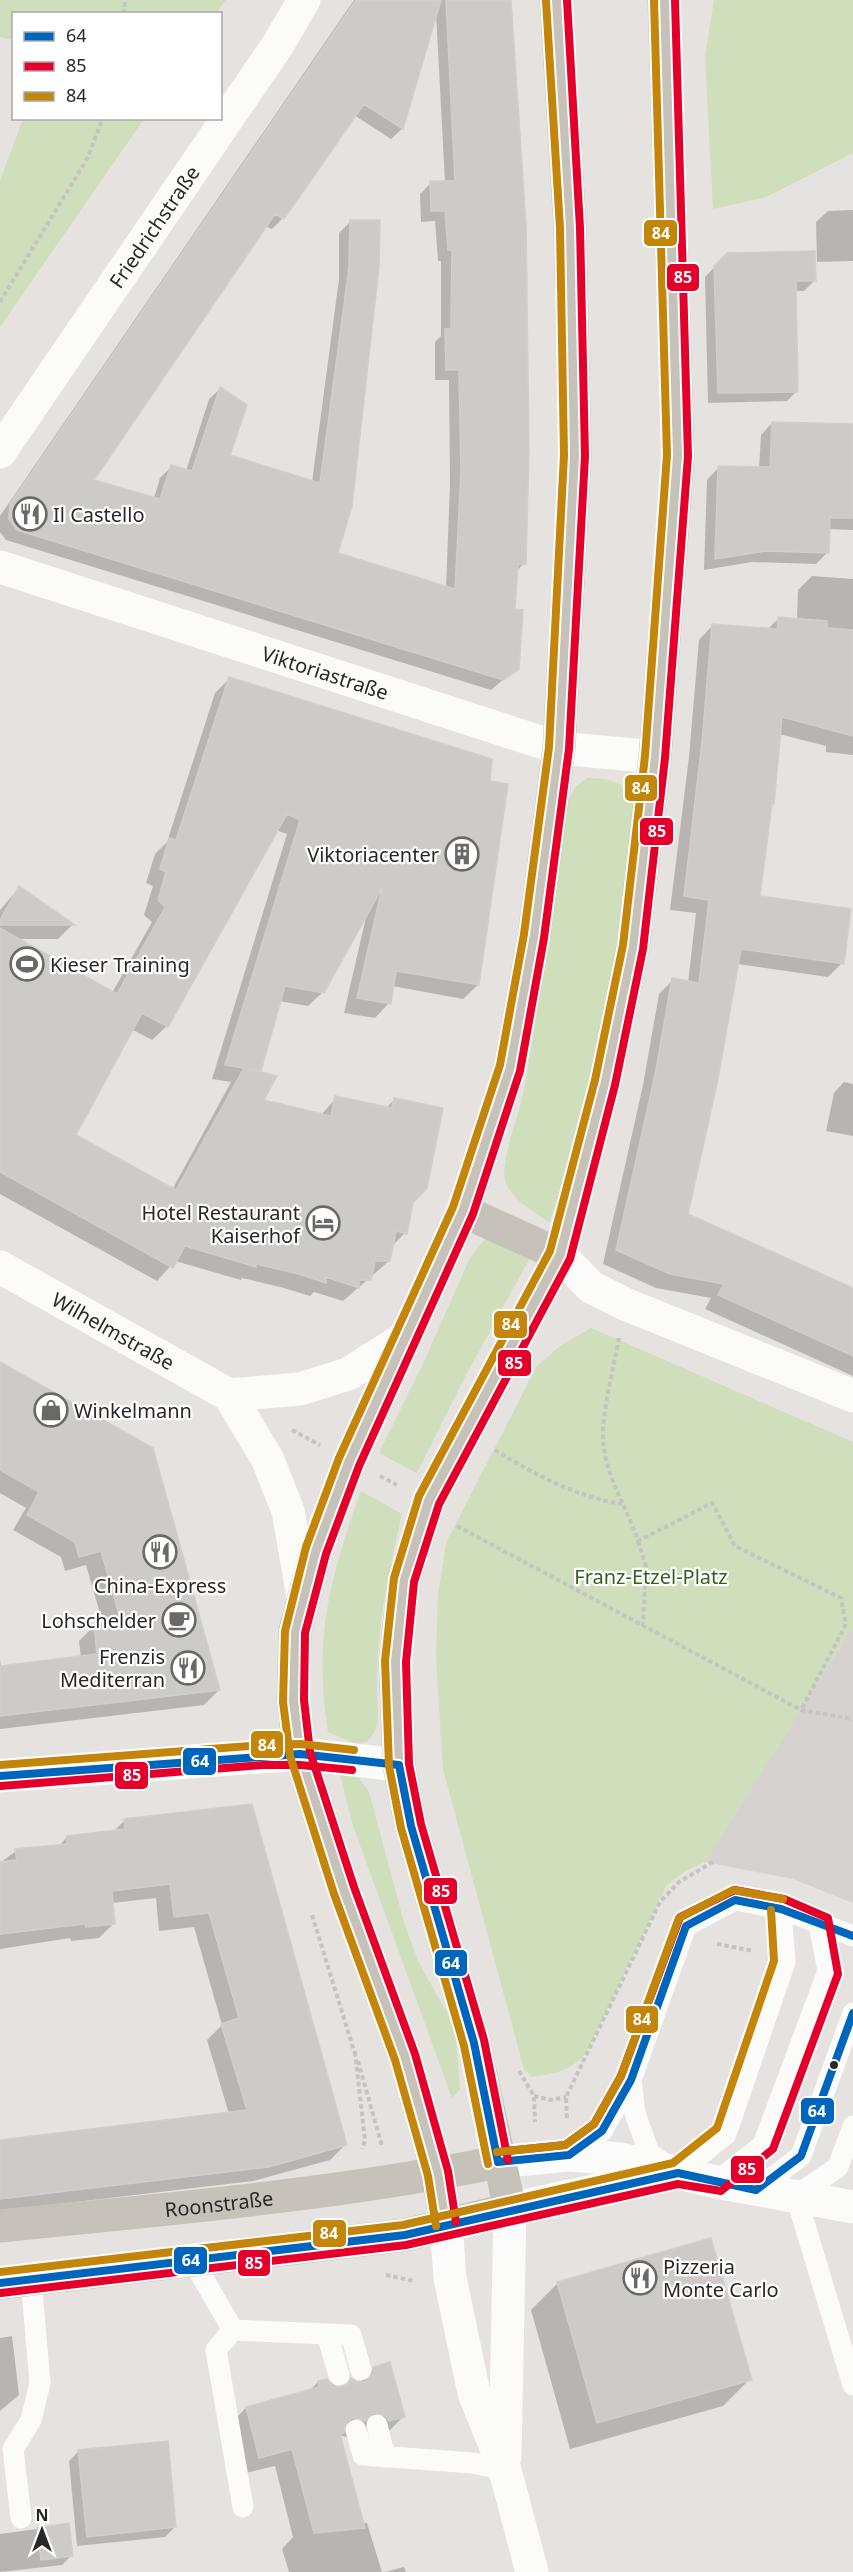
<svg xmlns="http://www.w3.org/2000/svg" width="853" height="2572" viewBox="0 0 853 2572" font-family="'Noto Sans',sans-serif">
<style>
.green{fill:#cfdebb}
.plaza{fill:#d6d2cf}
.shadow{fill:#0003;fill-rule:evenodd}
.building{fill:#cdcac8;stroke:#d1cecb;stroke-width:1.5;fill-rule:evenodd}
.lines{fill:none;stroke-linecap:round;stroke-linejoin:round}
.path{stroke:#c4c4c3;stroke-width:4;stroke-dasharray:4.5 3;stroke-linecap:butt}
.lane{stroke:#fbfbfa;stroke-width:21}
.street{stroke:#fbfbfa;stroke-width:33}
.secondary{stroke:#fbfbfa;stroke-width:33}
.primary{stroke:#c6c2ba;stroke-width:33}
.bus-1-casing{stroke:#fff;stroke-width:12}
.bus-2-casing{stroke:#fff;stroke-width:12}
.bus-3-casing{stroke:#fff;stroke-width:12}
.bus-1{stroke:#0065bd;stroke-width:8}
.bus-2{stroke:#e4002b;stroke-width:8}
.bus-3{stroke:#c3860a;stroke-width:8}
.bus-dot{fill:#282828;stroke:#fff;stroke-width:2}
.labels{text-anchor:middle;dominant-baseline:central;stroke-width:4.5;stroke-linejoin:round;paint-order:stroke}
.street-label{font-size:20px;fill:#282828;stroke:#fff}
.poi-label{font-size:20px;fill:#282828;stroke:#fff;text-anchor:start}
.park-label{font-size:20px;fill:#375d21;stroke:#fff}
.line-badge{stroke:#fff;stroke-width:2}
.badge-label{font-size:16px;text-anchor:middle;font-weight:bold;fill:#fff}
</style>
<rect width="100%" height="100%" fill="#e6e2df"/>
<path class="green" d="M 0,0 L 226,0 L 216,13 L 14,14 L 13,40 L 0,37 Z
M 714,0 L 853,0 L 853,153 L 766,197 L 713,209 L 705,56 Z
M 23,119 L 144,119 L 0,327 L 0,181 Z
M 587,778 C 606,778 618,781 633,793 L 636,812 L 617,969 L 578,1150 L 549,1222 C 535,1212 512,1200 506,1183 C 499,1164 519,1115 523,1094 C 541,1001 551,907 562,814 L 575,787 Z
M 485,1239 L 531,1256 L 467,1373 L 417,1473 L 379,1453 L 423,1364 L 470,1258 Z
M 591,1328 L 853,1442 L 853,1631 L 849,1633 L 705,1862 L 685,1871 L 666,1886 L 588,2050 C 572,2071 557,2073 532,2077 L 524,2069 L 443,1769 L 436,1657 L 438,1596 L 446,1543 L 537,1366 L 560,1346 Z
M 361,1491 L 402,1514 C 388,1573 376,1630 377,1691 C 377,1714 383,1724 367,1742 L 353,1743 L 328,1732 C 313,1637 330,1579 361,1491 Z
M 338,1766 L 359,1778 L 369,1792 L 405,1926 L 419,1963 L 455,2027 L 460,2089 L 452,2098 L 353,1826 Z"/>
<path class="plaza" d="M 853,1631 L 853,1903 L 793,1879 L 705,1862 L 849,1633 Z"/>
<path class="shadow" d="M 354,0 L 509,0 L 524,563 L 516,572 L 514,611 L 517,668 L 491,690 L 6,540 L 0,532 L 0,516 ZM 436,13 L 445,182 L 431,183 L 420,194 L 421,222 L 435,221 L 438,261 L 441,261 L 441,336 L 435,342 L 435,380 L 449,380 L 450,484 L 446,588 L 336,554 L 379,222 L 350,222 L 339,233 L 339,279 L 312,482 L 228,456 L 220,389 L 209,399 L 186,471 L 171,467 L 160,478 L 154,498 L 92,481 L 265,226 L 272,229 L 283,218 L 354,115 L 391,139 L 402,129 Z
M 853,210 L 853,261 L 817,262 L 816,222 L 828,211 Z
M 727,254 L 814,281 L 804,291 L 795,291 L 797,391 L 787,401 L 708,403 L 705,277 Z
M 772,423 L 853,426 L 853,530 L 828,529 L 828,552 L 816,564 L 752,562 L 704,570 L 707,480 L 718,468 L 759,469 L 761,435 Z
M 812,576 L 853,579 L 853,755 L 826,752 L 826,746 L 779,734 L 758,897 L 842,963 L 828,977 L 737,964 L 686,1214 L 853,1289 L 853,1376 L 705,1309 L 711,1298 L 656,1288 L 603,1264 L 643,1085 L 659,994 L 673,980 L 688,983 L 696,913 L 670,910 L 689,757 L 699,640 L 712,626 L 767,630 L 779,618 L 797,620 L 798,590 Z
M 230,678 L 478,985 L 463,999 L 392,986 L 389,1003 L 375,1018 L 344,1013 L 366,917 L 323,992 L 308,1006 L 279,1001 L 257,1073 L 262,1101 L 321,1115 L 336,1098 L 386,1108 L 394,1100 L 411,1202 L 405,1233 L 392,1246 L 389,1261 L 343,1301 L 314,1292 L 310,1296 L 284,1288 L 242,1278 L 241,1280 L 175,1261 L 157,1281 L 0,1194 L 0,910 L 19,888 L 72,925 L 58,939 L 17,939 L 112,993 L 152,922 L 144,915 L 153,886 L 146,883 L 155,854 L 167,842 L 215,693 ZM 276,830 L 287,834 L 212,1079 L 231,1082 L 172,1190 L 74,1135 L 131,1029 L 152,1040 L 167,1026 Z
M 844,1082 L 853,1084 L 853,1136 L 826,1131 L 834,1093 Z
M 0,1365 L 219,1690 L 204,1705 L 0,1729 L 0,1659 L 1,1667 L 81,1658 L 79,1641 L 94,1626 L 103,1624 L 86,1565 L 65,1571 L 61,1557 L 13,1530 L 26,1508 L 0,1493 Z
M 251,1806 L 345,2145 L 330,2160 L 253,2181 L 0,2211 L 0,2141 L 229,2114 L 207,2040 L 222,2025 L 194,1927 L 159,1931 L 156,1898 L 112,1903 L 114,1923 L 99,1938 L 71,1941 L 70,1938 L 0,1949 L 0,1863 L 16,1851 L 59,1846 L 67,1837 L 113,1832 L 125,1820 Z
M 710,2240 L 750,2379 L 723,2406 L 570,2449 L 531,2310 L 557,2284 Z
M 12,2336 L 19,2395 L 0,2411 L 0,2338 Z
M 374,2368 L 403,2417 L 386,2434 L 356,2429 L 346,2437 L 339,2435 L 362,2523 L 367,2523 L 382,2572 L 289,2572 L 282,2549 L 293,2537 L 275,2466 L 242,2474 L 229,2425 L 246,2408 L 309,2391 L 318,2382 L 336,2389 L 345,2387 L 352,2380 L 358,2384 Z
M 79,2451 L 175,2527 L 165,2537 L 77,2546 L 69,2461 Z
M 67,2525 L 71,2556 L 62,2565 L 0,2572 L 0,2534 Z
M 404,2567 L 406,2572 L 385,2572 Z"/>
<path class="building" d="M 356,0 L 441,0 L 403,129 L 364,104 L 284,219 L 275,214 L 94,480 L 160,499 L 171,465 L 192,471 L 220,387 L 247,405 L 230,455 L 320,483 L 349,267 L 350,220 L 380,220 L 379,267 L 352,506 L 338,553 L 455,589 L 461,472 L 459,370 L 446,370 L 445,329 L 451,329 L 452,250 L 448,250 L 445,211 L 431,211 L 430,181 L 455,181 L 446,0 L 511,0 L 526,225 L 529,450 L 526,564 L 518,564 L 515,609 L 523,610 L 519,669 L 503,680 L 17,530 L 9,519 L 10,504 Z
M 815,251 L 816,281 L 796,281 L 798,392 L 718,393 L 714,266 L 727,253 Z
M 772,422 L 853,424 L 853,518 L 830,518 L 829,553 L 765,551 L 715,559 L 718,466 L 770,467 Z
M 778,617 L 827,621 L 827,628 L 853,630 L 853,736 L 782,717 L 774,804 L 772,804 L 760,896 L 851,909 L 844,964 L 741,949 L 718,1079 L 688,1214 L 853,1288 L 853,1356 L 718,1295 L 724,1284 L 670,1274 L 616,1250 L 656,1070 L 672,978 L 699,983 L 709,900 L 684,896 L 702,742 L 712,624 L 777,629 Z
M 229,677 L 492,759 L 490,781 L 508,784 L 479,985 L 396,971 L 391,1004 L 357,998 L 382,888 L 324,993 L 285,986 L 261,1071 L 249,1069 L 277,1076 L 264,1100 L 331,1116 L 335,1096 L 392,1108 L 394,1098 L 443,1108 L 427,1188 L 413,1203 L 407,1234 L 396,1231 L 390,1261 L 375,1261 L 371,1280 L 359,1280 L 359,1288 L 326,1277 L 326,1283 L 299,1274 L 256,1264 L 256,1267 L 185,1246 L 173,1268 L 0,1172 L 0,928 L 117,994 L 165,907 L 158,900 L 166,872 L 160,869 L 169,838 L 176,840 ZM 287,814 L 300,820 L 225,1065 L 244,1068 L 176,1190 L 76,1135 L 142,1013 L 168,1027 Z
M 19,886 L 75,925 L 0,925 L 0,920 Z
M 0,1362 L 153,1448 L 220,1690 L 0,1716 L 0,1666 L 97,1654 L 94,1625 L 120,1618 L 101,1551 L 79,1557 L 75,1542 L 27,1515 L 39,1492 L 0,1470 Z
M 252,1804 L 347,2145 L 269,2167 L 0,2199 L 0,2140 L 247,2110 L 221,2024 L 239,2018 L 209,1913 L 174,1917 L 170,1884 L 112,1891 L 115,1924 L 86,1927 L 85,1924 L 0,1934 L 0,1862 L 17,1860 L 15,1849 L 67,1844 L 67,1836 L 125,1829 L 124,1819 Z
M 711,2238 L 752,2380 L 597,2423 L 557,2282 Z
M 390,2362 L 405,2417 L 389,2421 L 386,2416 L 374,2413 L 365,2421 L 353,2418 L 347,2422 L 344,2433 L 340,2434 L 365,2528 L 314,2533 L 292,2449 L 259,2458 L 246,2407 L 319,2387 L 318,2381 L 327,2379 L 337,2387 L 348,2384 L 351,2378 L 357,2382 L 365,2382 L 373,2374 L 373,2367 Z
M 168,2441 L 176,2527 L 87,2537 L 78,2450 Z
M 69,2523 L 73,2556 L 41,2560 L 37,2528 Z"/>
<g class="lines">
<path class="path" d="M 124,14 L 125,0
M 0,302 L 87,159 L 103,118
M 619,1338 C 614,1367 599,1421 604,1449 C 609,1482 628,1510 638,1541 L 712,1503 L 735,1546 L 841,1598 L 846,1624 L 801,1710
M 292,1430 L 320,1445
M 495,1450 C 534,1474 576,1497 622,1504
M 380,1476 L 397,1485
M 457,1526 L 801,1710 L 853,1719
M 638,1541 L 646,1566 L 643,1626
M 312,1915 L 355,2054
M 717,1944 L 754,1951
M 355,2052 L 365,2141 L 362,2149
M 358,2061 L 382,2146
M 519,2071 L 534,2096 L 535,2122
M 534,2096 L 551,2100 L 566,2097
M 567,2118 L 566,2097 L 660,1902 L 679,1882 L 713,1862
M 386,2275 L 414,2281"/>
<path class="lane" d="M 631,2080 L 635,2113 L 649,2153 L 678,2173 L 726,2134 L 785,1962 L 781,1909
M 853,2126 L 838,2167 L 796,2196 L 853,2385
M 569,2155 L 602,2131 L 631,2080 L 686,1926 L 735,1900 L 781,1909 L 853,1936
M 716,2182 L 763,2145 L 828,1971 L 819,1924
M 756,2190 L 801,2156 L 853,2013
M 193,2261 L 233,2330 L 327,2334 L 339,2375
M 233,2330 L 216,2350 L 243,2507
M 327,2334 L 351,2335 L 361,2370
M 377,2425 L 385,2457
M 356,2430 L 363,2455 L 473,2463 L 505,2470
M 21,2518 L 13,2449 L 31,2420 L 40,2383 L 31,2279"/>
<g class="street">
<path id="s1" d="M 0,452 L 277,46 L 304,0"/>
<path id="s2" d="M 0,567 L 559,748 L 655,757"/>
<path d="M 560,1255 L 591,1287 L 625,1304 L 853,1396"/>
<path id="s3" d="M 0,1267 L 229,1395 L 268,1460 L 288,1511 L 303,1597"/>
<path d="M 229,1395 L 300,1389 L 348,1374 L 405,1338"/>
<path d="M 0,1776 L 300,1754 L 399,1765"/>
<path d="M 498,2162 L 569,2155 L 621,2159 L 716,2182 L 853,2207"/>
<path d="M 510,2209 L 672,2174"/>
</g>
<path class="secondary" d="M 446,2224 L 450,2278 L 474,2393 L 505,2470 L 532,2572
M 505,2457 L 510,2209"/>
<g class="primary">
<path d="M 463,1211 L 560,1255"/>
<path d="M 446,2224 L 438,2174 L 405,2057 L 344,1890 L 300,1754 L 293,1701 L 295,1631 L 316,1551 L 349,1462 L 463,1211 L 510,1068 L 534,936 L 559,748 L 575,455 L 570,228 L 556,0"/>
<path id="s4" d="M 0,2226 C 167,2209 334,2195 498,2162"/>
<path d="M 0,2283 L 405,2235 L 510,2209 L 474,2043 L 411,1826 L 399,1765 L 395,1662 L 404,1580 L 429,1500 L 560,1255 L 605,1082 L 633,947 L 655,757 L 678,455 L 664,0"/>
</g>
<g class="bus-1-casing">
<path id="bus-1" d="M 399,1765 L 411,1826 L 474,2043 L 498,2162
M 0,1776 L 300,1754 L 399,1765
M 498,2162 L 569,2155 L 602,2131 L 631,2080 L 686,1926 L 735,1900 L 781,1909 L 853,1936
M 756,2190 L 801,2156 L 853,2013
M 0,2283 L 405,2235 L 678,2173 L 756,2190"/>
</g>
<g class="bus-2-casing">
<path id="bus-2" d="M 1,1786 L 263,1765 L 300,1765 L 352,1770
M 508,2160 L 484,2040 L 421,1824 L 409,1764 L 406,1662 L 414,1582 L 439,1504 L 570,1259 L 615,1085 L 643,949 L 665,758 L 688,456 L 675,0
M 456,2222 L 448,2171 L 415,2054 L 354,1887 L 310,1752 L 304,1700 L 305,1633 L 326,1554 L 359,1466 L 473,1214 L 520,1071 L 544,938 L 569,749 L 585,456 L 580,228 L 567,0
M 1,2293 L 406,2245 L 678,2184 L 721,2191 L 773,2149 L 838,1974 L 828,1918 L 784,1899 L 735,1890 L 680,1917 L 621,2076 L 594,2124 L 565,2145 L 497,2152"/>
</g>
<g class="bus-3-casing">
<path id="bus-3" d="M 0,1765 L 262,1745 L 301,1744 L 354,1750
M 497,2152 L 565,2145 L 594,2124 L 621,2076 L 679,1918 L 733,1890 L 783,1899
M 488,2164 L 464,2046 L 401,1828 L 389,1766 L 385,1661 L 394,1578 L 419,1496 L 550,1251 L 595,1080 L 623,945 L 645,756 L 667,455 L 654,0
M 436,2226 L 428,2176 L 395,2060 L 334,1894 L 290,1756 L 283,1702 L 285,1631 L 306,1547 L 339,1458 L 453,1207 L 500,1065 L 524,934 L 549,747 L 564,455 L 560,228 L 546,1
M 0,2272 L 403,2225 L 673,2163 L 717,2128 L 774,1961 L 771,1910"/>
</g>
<use href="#bus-1" class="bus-1"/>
<use href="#bus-2" class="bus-2"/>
<use href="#bus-3" class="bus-3"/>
</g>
<defs>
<g id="restaurant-ring" transform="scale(1.725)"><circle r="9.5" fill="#fff" stroke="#6a6968" stroke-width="1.5"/><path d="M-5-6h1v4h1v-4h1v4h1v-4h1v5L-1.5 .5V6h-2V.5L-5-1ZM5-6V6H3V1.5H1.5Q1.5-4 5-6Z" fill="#6a6968"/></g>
<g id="building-ring" transform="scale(1.725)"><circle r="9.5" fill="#fff" stroke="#6a6968" stroke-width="1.5"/><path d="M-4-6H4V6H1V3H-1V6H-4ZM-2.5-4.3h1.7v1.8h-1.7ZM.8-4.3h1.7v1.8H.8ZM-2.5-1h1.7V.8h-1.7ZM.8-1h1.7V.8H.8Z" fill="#6a6968"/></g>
<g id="stadium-ring" transform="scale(1.725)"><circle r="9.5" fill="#fff" stroke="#6a6968" stroke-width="1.5"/><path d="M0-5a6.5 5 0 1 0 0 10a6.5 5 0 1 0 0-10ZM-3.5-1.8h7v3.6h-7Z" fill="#6a6968"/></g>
<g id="hotel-ring" transform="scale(1.725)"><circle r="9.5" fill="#fff" stroke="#6a6968" stroke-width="1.5"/><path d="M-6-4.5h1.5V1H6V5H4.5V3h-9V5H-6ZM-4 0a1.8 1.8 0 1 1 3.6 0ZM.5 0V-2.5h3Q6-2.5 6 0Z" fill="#6a6968"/></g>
<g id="shop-ring" transform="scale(1.725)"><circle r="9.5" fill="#fff" stroke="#6a6968" stroke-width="1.5"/><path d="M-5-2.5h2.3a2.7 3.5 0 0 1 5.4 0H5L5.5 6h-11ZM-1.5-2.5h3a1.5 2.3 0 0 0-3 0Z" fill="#6a6968"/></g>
<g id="cafe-ring" transform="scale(1.725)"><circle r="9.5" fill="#fff" stroke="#6a6968" stroke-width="1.5"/><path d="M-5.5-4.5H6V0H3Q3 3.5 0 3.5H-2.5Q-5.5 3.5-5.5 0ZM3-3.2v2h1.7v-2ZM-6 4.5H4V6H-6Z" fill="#6a6968"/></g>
</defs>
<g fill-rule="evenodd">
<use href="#restaurant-ring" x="30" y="514"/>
<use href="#building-ring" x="462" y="854"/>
<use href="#stadium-ring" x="27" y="964"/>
<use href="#hotel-ring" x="323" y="1223"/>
<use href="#shop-ring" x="51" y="1410"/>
<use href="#restaurant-ring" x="160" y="1552"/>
<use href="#cafe-ring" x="179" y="1620"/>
<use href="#restaurant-ring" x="188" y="1668"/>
<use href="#restaurant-ring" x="640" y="2278"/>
</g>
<circle class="bus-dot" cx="834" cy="2065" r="5"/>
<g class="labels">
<g class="street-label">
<text stroke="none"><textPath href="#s1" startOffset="273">Friedrichstraße</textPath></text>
<text stroke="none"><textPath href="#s2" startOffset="342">Viktoriastraße</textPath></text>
<text stroke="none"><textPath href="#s3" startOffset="130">Wilhelmstraße</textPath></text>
<text stroke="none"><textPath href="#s4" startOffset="220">Roonstraße</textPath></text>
</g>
<g class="poi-label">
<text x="53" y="514">Il Castello</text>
<text x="439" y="854" text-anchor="end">Viktoriacenter</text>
<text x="50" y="964">Kieser Training</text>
<text x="300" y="1212" text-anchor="end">Hotel Restaurant<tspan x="300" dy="23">Kaiserhof</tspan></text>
<text x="74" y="1410">Winkelmann</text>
<text x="160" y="1585" text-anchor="middle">China-Express</text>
<text x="156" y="1620" text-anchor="end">Lohschelder</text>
<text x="165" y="1656" text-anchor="end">Frenzis<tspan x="165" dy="23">Mediterran</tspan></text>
<text x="663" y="2266">Pizzeria<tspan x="663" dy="23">Monte Carlo</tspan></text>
</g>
<g class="park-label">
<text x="651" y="1576">Franz-Etzel-Platz</text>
</g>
</g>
<g class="line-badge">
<rect x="643" y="219" width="35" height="28" rx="6" fill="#c3860a"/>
<rect x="666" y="263" width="34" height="29" rx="6" fill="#e4002b"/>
<rect x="624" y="774" width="34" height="28" rx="6" fill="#c3860a"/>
<rect x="639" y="817" width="35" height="29" rx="6" fill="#e4002b"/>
<rect x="493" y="1310" width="35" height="29" rx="6" fill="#c3860a"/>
<rect x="497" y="1349" width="35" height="28" rx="6" fill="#e4002b"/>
<rect x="250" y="1730" width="34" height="29" rx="6" fill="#c3860a"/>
<rect x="182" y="1747" width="35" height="29" rx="6" fill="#0065bd"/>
<rect x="114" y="1761" width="35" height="29" rx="6" fill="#e4002b"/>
<rect x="423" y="1877" width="35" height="28" rx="6" fill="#e4002b"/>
<rect x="434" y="1949" width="34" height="28" rx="6" fill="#0065bd"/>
<rect x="625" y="2005" width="34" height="29" rx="6" fill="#c3860a"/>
<rect x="800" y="2097" width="35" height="28" rx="6" fill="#0065bd"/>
<rect x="730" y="2155" width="35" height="29" rx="6" fill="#e4002b"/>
<rect x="312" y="2219" width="35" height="29" rx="6" fill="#c3860a"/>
<rect x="173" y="2246" width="35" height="29" rx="6" fill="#0065bd"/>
<rect x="237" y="2249" width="34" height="28" rx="6" fill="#e4002b"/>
</g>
<g class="badge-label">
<text x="661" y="239">84</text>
<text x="683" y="283">85</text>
<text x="641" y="794">84</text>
<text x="657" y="837">85</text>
<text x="511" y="1330">84</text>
<text x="514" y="1369">85</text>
<text x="267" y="1751">84</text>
<text x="200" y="1767">64</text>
<text x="132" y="1781">85</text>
<text x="441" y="1897">85</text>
<text x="451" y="1969">64</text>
<text x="642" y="2025">84</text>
<text x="817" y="2117">64</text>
<text x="747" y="2175">85</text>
<text x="329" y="2239">84</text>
<text x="191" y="2266">64</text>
<text x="254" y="2269">85</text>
</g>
<rect x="12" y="12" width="210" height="108" fill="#ffffff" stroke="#a9a9a9" stroke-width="1.5"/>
<rect x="24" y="32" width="30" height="9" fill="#0065bd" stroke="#a9a9a9" stroke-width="1.5"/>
<text x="66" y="42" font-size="18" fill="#282828">64</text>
<rect x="24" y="62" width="30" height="9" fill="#e4002b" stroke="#a9a9a9" stroke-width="1.5"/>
<text x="66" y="72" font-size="18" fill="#282828">85</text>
<rect x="24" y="92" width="30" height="9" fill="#c3860a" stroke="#a9a9a9" stroke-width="1.5"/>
<text x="66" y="102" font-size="18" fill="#282828">84</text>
<g transform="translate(42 2530)" stroke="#ffffff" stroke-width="4.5" paint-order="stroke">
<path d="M0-4.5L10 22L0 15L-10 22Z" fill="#282828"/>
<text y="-9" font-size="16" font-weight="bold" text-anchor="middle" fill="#282828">N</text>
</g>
</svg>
